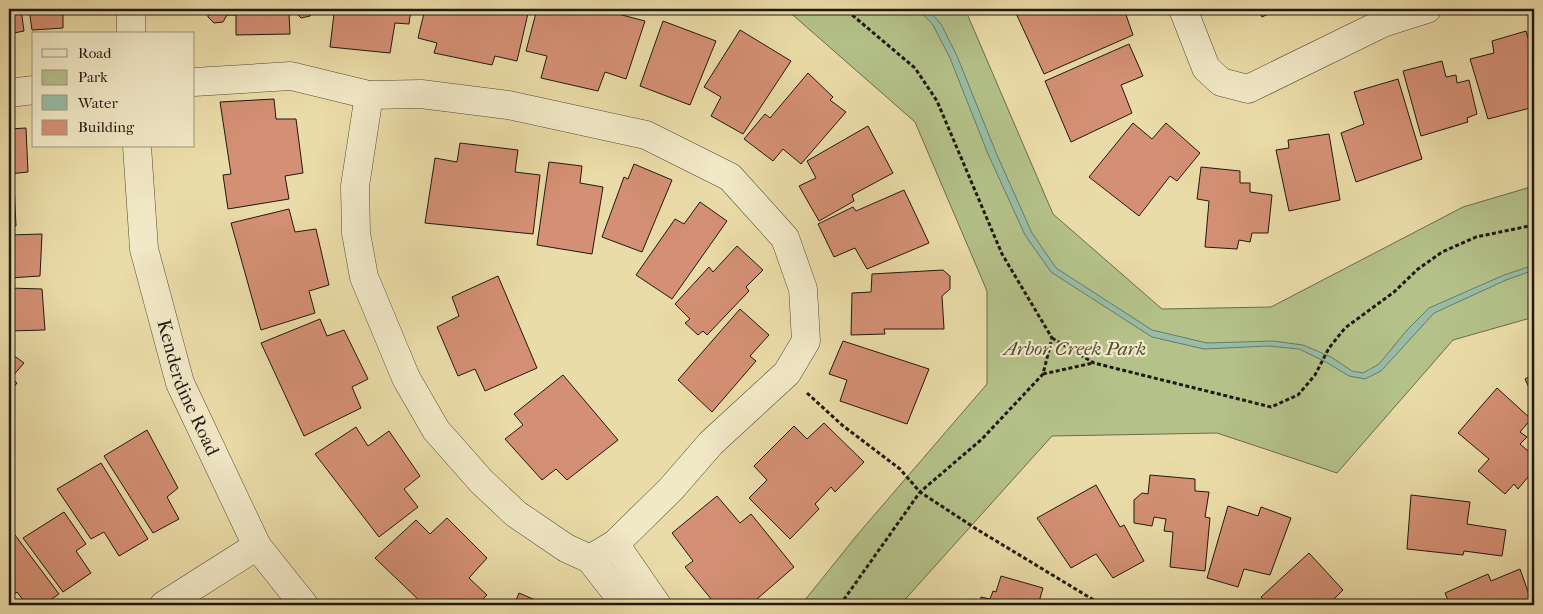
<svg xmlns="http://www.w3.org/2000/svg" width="1543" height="614" viewBox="0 0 1543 614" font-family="'IM FELL French Canon',serif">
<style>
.green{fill:#b4c189;stroke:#6a6c4c}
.water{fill:#98bca6;stroke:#687a6a}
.building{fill:#d49074;stroke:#201810}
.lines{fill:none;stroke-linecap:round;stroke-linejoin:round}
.minor-casing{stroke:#524936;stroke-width:29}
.path{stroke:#201810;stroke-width:3;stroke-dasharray:4 2.5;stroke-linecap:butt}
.minor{stroke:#f1e8c6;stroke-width:28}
.labels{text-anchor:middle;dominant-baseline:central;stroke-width:4.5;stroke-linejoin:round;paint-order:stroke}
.park-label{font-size:19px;font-style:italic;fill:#4c4b34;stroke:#f1e8c6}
.street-label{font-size:19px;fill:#201810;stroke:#f1e8c6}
</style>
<rect width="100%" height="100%" fill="#eadca8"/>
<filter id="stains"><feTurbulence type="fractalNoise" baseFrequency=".004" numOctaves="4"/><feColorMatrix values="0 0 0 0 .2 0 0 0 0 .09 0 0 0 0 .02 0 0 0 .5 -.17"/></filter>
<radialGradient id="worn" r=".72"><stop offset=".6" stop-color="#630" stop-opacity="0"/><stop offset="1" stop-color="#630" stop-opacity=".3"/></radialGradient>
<path class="green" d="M 786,9 L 965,9 L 1053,214 L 1162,309 L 1271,307 L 1463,207 L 1534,186 L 1534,317 L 1453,340 L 1337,473 L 1217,433 L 1052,436 L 900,605 L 801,605 L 858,534 L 987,384 L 987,291 L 915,122 Z"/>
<path class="water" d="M 918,9 L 927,9 L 941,24 L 957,56 L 997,155 L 1032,233 L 1056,268 L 1152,330 L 1207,343 L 1273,341 L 1303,345 L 1331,357 L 1352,371 L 1363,373 L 1379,364 L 1407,330 L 1429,308 L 1504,275 L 1534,265 L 1534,270 L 1506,280 L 1434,313 L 1381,371 L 1365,379 L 1349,376 L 1326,362 L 1299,349 L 1268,346 L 1204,349 L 1152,337 L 1051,272 L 1025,235 L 988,154 L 950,58 L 933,25 Z"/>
<path class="building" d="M 9,9 L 21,9 L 24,31 L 9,34 Z
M 29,9 L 63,9 L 63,28 L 32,30 Z
M 208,9 L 315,9 L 310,16 L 301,18 L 296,13 L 289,13 L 290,34 L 236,35 L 236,15 L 227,15 L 223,22 L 214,23 L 208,17 Z
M 321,9 L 411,9 L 409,24 L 395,23 L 390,53 L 330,47 L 334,14 L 321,12 Z
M 425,9 L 529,9 L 517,61 L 495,56 L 492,65 L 434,53 L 437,43 L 418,38 Z
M 537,9 L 599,9 L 645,21 L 626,79 L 605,72 L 598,91 L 541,78 L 547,56 L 526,51 Z
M 1014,9 L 1124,9 L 1133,35 L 1044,74 Z
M 1258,9 L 1278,9 L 1262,17 Z
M 663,21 L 716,41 L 690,105 L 640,86 Z
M 740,30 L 791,61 L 743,134 L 711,116 L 721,97 L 704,87 Z
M 1526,31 L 1534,58 L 1534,64 L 1530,65 L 1534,81 L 1534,107 L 1488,119 L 1470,59 L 1494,53 L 1492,41 Z
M 1129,44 L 1143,76 L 1121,85 L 1132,113 L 1071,142 L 1045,81 Z
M 1442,61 L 1446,77 L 1456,75 L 1457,83 L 1469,80 L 1477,114 L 1467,118 L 1468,122 L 1421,136 L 1403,71 Z
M 808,73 L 833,97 L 830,100 L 846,112 L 801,164 L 783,149 L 773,161 L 744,139 L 765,114 L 770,118 Z
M 1398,79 L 1422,159 L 1356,182 L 1341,133 L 1364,124 L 1354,92 Z
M 274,99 L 276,119 L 296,119 L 303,173 L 285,176 L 289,199 L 228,209 L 223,175 L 231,174 L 220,102 Z
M 1133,123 L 1152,139 L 1166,123 L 1200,153 L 1177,181 L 1170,176 L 1139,216 L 1089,177 Z
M 868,126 L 893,173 L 852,195 L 854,201 L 819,221 L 799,186 L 816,178 L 807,161 Z
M 26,128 L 28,172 L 9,174 L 9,129 Z
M 1329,134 L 1340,200 L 1289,211 L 1276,150 L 1289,148 L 1288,140 Z
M 460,143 L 518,150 L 515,172 L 540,175 L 533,234 L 425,223 L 435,158 L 457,162 Z
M 549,162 L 582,166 L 580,183 L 603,187 L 592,254 L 537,245 Z
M 634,164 L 672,180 L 642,252 L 602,237 L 624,177 L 628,179 Z
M 1201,167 L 1240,171 L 1240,183 L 1250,183 L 1250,192 L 1272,195 L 1268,233 L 1252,233 L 1250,242 L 1239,240 L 1237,249 L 1205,247 L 1209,201 L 1197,199 Z
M 9,185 L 14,185 L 16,226 L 9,227 Z
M 904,190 L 929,243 L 867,269 L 855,248 L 834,257 L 818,224 L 853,207 L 856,211 Z
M 700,202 L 727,221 L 672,299 L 636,275 L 675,219 L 684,224 Z
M 289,209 L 295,232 L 316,229 L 329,285 L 309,291 L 315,313 L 261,330 L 231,223 Z
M 42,234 L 40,276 L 9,278 L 9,235 Z
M 737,246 L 763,270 L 746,287 L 749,291 L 707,335 L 703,331 L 698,335 L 685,323 L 690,319 L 675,304 L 709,267 L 713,272 Z
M 943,270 L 950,276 L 950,289 L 942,296 L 944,329 L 884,329 L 885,334 L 851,335 L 852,293 L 871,292 L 872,274 Z
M 498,276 L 537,368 L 485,391 L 475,369 L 458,376 L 437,327 L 459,316 L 452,297 Z
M 9,288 L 42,289 L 45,330 L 9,331 Z
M 740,309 L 769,335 L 750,356 L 756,361 L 712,412 L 678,380 Z
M 320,319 L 327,336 L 344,330 L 368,379 L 352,387 L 361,408 L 304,436 L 261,343 Z
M 843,341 L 929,369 L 907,424 L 840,401 L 847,380 L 829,374 Z
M 9,352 L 24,363 L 11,378 L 17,383 L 9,393 Z
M 1534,374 L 1534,396 L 1533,396 L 1525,379 Z
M 563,375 L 618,440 L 567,480 L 556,469 L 542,480 L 505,439 L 523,425 L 514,414 Z
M 1497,388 L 1531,419 L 1520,432 L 1527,437 L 1520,444 L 1534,456 L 1534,470 L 1518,489 L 1514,484 L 1505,494 L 1478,471 L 1489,459 L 1458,433 Z
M 824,423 L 864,462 L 835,492 L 831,487 L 815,504 L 819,509 L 790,539 L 749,498 L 767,480 L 754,466 L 794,426 L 807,439 Z
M 356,427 L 368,446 L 389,431 L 420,476 L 404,489 L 418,507 L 379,537 L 315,454 Z
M 147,430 L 178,488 L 167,497 L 179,519 L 153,533 L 104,456 Z
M 101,463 L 148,539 L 119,556 L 104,532 L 91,539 L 57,489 Z
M 1150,475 L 1195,479 L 1195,491 L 1209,492 L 1205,517 L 1210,518 L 1205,571 L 1170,567 L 1173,532 L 1164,531 L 1166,519 L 1154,517 L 1152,526 L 1134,523 L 1134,500 L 1142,493 L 1148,494 Z
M 1096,485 L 1120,527 L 1124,525 L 1144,561 L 1113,578 L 1096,554 L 1071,568 L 1037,518 Z
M 1411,495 L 1470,502 L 1467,524 L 1506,530 L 1502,556 L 1464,551 L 1463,555 L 1407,549 Z
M 717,496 L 740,523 L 751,514 L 794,567 L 750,605 L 716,605 L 685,567 L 693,561 L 672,533 Z
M 1228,506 L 1258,516 L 1261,507 L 1291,518 L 1270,575 L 1244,569 L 1238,587 L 1207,578 Z
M 64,512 L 86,544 L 76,551 L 91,573 L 63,592 L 23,538 Z
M 447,518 L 487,558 L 469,578 L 487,595 L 477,605 L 424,605 L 375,558 L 416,520 L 430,534 Z
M 9,527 L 59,594 L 43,605 L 27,605 L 17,592 L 9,598 Z
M 1309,553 L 1343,590 L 1328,605 L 1268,605 L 1261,597 Z
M 1520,569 L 1531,600 L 1520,605 L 1450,605 L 1445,593 L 1488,574 L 1491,581 Z
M 1001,576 L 1043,588 L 1038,605 L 979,605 L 981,597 L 990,599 L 993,591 L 996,592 Z
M 519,593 L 547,605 L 514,605 Z
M 489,600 L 502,605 L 487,605 Z"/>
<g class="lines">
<g class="minor-casing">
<g id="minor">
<path d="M 131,9 L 131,34"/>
<path d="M 1183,9 L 1206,68 L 1221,82 L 1248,89 L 1383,23 L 1427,9"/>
<path d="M 194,82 L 291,76 L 369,95 L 421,94 L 508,105 L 646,135 L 730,177 L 785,238 L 803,289 L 806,341 L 787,373 L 711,443 L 671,489 L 615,544 L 590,559"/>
<path d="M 9,93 L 34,90"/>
<path d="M 369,95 L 355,186 L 356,233 L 364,277 L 406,378 L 436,430 L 481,481 L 516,514 L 566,548 L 590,559 L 626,605"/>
<path id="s1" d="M 137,146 L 144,249 L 180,383 L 257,546 L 304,605"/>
<path d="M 615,544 L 657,605"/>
<path d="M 164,605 L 257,546"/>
</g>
</g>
<path class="path" d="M 1052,338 L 1094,363 L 1271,407 L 1298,395 L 1315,375 L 1329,348 L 1345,328 L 1394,292 L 1418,269 L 1442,252 L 1476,237 L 1534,225
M 1043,374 L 1093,363
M 807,393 L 842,425 L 900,469 L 920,492 L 978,530 L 1102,605
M 840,605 L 920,492 L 982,439 L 1043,374 L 1052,338 L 1002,254 L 937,101 L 915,68 L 851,14 L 850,9"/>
<use href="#minor" class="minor"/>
</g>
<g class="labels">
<g class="park-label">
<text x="1075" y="349">Arbor Creek Park</text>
</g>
<g class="street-label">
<text stroke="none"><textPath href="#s1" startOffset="249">Kenderdine Road</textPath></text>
</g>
</g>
<rect width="1543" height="614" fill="none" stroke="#eadca8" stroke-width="30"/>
<rect x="10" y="10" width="1523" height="594" fill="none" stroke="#201810" stroke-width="2.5"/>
<rect x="15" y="15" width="1513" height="584" fill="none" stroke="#201810"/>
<rect x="32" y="32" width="162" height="115" fill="#f1e8c6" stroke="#9d957d"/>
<rect x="42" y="49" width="25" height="8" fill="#f1e8c6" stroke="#9d957d"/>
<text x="78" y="58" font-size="15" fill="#201810">Road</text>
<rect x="42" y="70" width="25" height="15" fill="#b4c189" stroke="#9d957d"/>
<text x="78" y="82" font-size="15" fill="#201810">Park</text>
<rect x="42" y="95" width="25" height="15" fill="#98bca6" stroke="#9d957d"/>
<text x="78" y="108" font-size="15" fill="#201810">Water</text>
<rect x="42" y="120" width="25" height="15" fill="#d49074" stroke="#9d957d"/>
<text x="78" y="132" font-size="15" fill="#201810">Building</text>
<rect width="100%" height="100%" filter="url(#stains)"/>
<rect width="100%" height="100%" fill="url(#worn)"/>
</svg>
